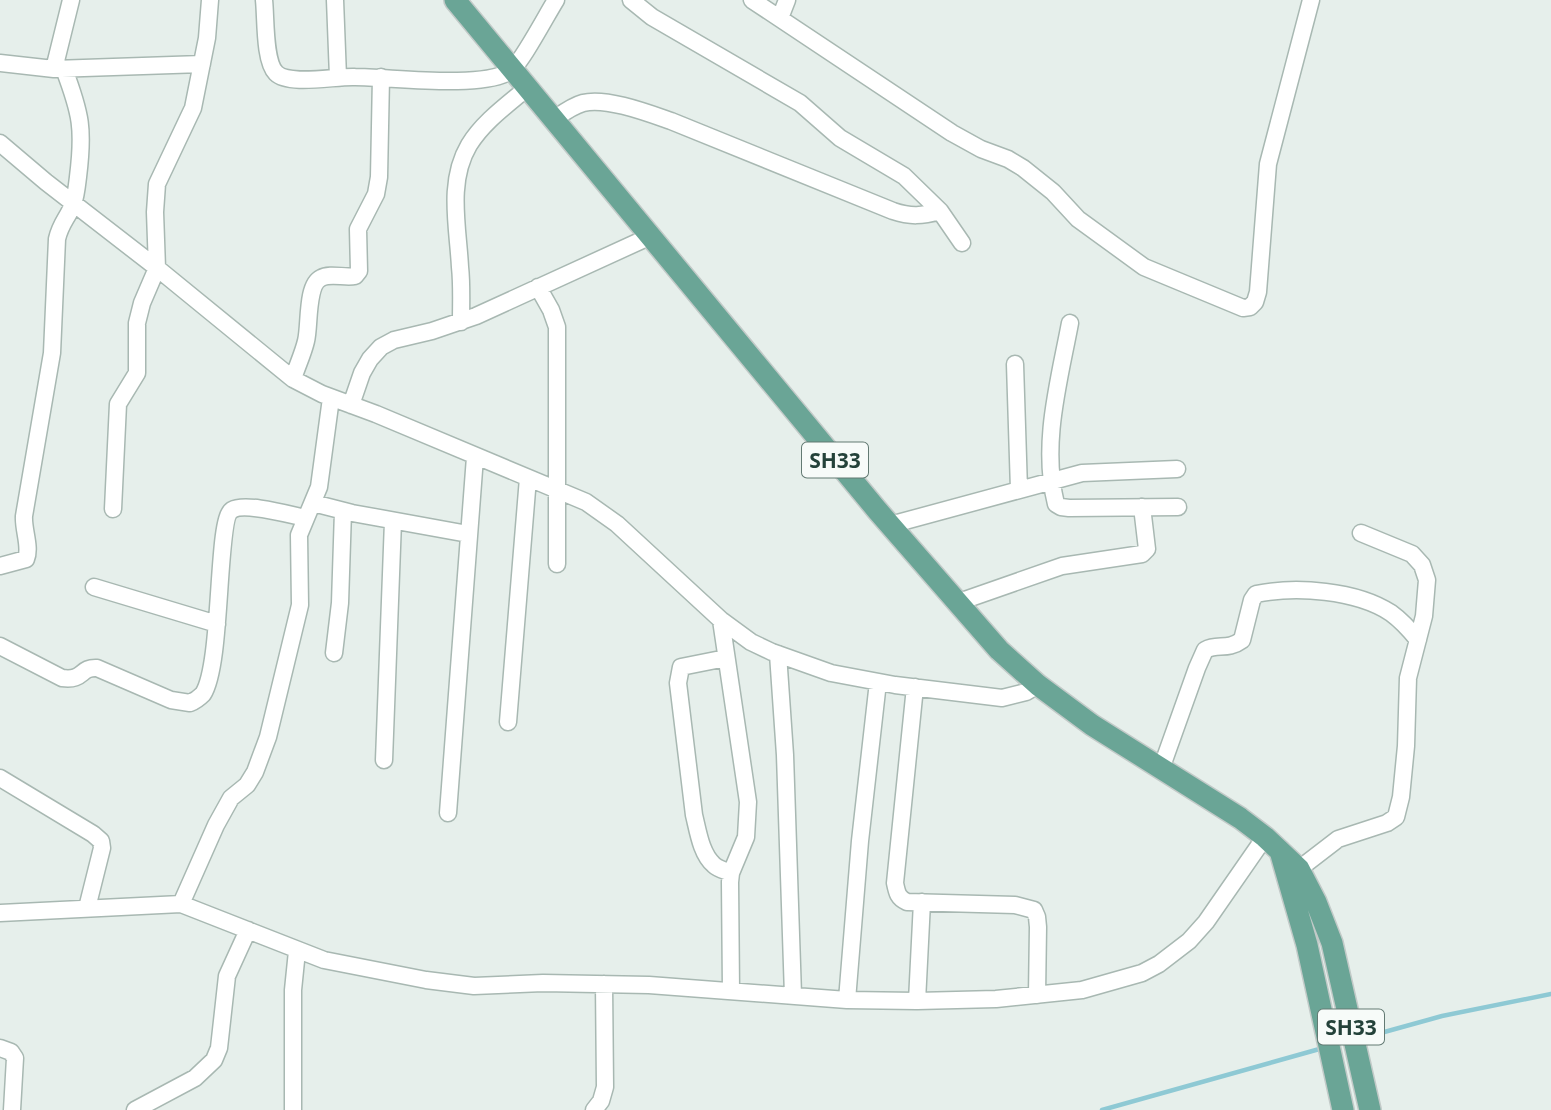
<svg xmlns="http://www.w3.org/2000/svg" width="1551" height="1110" viewBox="0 0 1551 1110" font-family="'Open Sans',sans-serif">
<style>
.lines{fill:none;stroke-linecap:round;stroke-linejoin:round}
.stream{stroke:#8ec9d4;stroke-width:4.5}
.street-casing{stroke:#a8b8b2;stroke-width:19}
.primary-casing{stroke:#c2cac8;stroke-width:24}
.street{stroke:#fff;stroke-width:16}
.primary{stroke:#6aa596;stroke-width:21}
.labels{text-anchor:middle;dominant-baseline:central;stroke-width:5;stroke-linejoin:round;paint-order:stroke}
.shield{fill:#f7fbf9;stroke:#637a73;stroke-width:2}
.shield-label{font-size:21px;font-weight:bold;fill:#24423a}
</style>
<rect width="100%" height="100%" fill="#e6efeb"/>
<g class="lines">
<path class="stream" d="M 1359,1039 L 1442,1016 L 1551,994
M 1102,1110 L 1323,1048"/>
<g class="street-casing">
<path id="street" d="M 264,0 C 266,18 264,61 276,73 C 289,86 336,76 355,77 C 392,77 478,89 509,72 C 520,66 547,14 556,0
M 335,0 L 338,77
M 631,0 L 652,17 L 800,103 L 840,138 L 904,176 L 940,211 L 962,243
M 752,0 L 952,133 L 981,149 L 1008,159 L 1023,168 L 1053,192 L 1078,219 L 1144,267 L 1243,308 L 1250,307 L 1255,302 L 1258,292 L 1268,164 L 1311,0
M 780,18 L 787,0
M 0,63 L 54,69 L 202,64
M 54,69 L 71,0
M 553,120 C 563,113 572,106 583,103 C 606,97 648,113 671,121 L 893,211 C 911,217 922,216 940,211
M 0,143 L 46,182 L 157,268 L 293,379 L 322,394 L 376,414 L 586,502 L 617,524 L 721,620 L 751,642 L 772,652 L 831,673 L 895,685 L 1002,698 L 1026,692 L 1038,685
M 538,287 L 551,310 L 557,327 L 557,564
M 461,322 C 461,304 462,285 460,267 C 458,227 447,182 469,145 C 483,122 507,105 527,88
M 1070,323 C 1059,382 1041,444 1056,504 L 1061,507 L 1069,508 L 1178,507
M 1015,364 L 1019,490
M 293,379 C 297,366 303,354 306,341 C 310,326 306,285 321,278 C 330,273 345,278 355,276 L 359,271 L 358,229 L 376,194 L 379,177 L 381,77
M 351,405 L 362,373 L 370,359 L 381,347 L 394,340 L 432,331 L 476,316 L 651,236
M 313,503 L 352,513 L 468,534
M 113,509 L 118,404 L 137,373 L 137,323 L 142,303 L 157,268 L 155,212 L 157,184 L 193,108 L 207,38 L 210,0
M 890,525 L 1082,473 L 1177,469
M 0,566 L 26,559 C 31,547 23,530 24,516 L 52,353 L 57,239 C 61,222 68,218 73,204 C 76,196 77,185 78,177 C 84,129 81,114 64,69
M 94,587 L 217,624
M 956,603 L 1062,566 L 1142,554 L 1147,549 L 1142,507
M 721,620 L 748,802 L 746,837 L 731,873 L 730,882 L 731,991
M 0,646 L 62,678 C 85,681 79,667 97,668 L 171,700 L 190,703 C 195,701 199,698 203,694 C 223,663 216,520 232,510 C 245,502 291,515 306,518
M 334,653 L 340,603 L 343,511
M 778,654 L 785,755 L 793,995
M 726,658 L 681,667 L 678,683 L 694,815 C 698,831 701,854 714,865 C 718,869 726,871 731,873
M 915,687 L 895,883 C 897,893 898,898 907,902 L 1015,905 L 1034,910 L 1037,917 L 1038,927 L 1037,995
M 508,722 L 528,478
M 384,760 L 393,521
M 1161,769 L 1197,668 L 1205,650 C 1218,643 1227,651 1242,640 L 1252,600 L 1256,594 C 1296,586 1356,590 1391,613 C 1402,621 1410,630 1418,640
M 0,778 L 93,834 L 101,841 L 102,848 L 87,908
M 448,813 L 475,457
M 1299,869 L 1338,839 L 1387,823 L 1396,817 L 1401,797 L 1406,746 L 1408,678 L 1424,616 L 1427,580 L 1422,565 L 1412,554 L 1361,533
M 181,904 L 216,825 L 231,798 L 247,785 L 255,772 L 268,737 L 300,605 L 299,535 L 319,487 L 331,398
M 0,913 L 181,904 L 324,960 L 426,980 L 474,986 L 543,983 L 649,985 L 847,1000 L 917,1001 L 996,999 L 1082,990 L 1142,973 L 1159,964 L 1189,941 L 1206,922 L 1265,837
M 847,1000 L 860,841 L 878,682
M 917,1001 L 922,902
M 0,1048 L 11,1052 L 15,1058 L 12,1110
M 135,1110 L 195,1078 L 214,1060 L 219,1048 L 227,976 L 248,930
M 293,1110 L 293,990 L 297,951
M 594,1110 L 601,1101 L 605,1087 L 604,984"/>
</g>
<g class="primary-casing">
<path id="primary" d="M 455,0 L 877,510 L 999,650 L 1038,685 L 1092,725 L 1240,818 L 1265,837 L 1299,869 L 1316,902 L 1332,943 L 1370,1110
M 1280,851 L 1307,945 L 1343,1110"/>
</g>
<use href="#street" class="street"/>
<use href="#primary" class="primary"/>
</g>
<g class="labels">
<g class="shield">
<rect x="802" y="442.5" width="66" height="35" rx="5"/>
<rect x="1318" y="1009.5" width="66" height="35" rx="5"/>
</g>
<g class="shield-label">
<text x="835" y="460">SH33</text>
<text x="1351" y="1027">SH33</text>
</g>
</g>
</svg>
